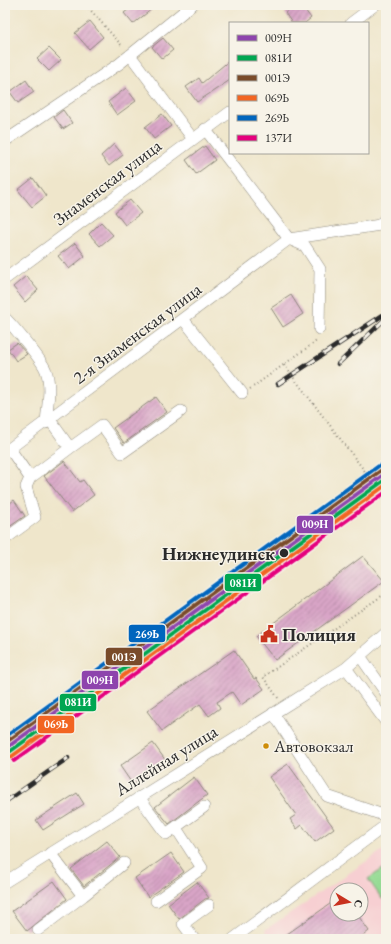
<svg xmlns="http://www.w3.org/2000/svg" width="391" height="944" viewBox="0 0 391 944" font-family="'EB Garamond',serif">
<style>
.built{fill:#f7cfd2;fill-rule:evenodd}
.pitch{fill:#96db94;stroke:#608360}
.building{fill:url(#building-hatch)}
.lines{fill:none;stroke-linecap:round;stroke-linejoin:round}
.minor-casing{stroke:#8d887b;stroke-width:12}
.path{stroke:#8d887b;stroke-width:2;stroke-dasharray:1 3;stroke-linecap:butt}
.minor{stroke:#fff;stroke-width:11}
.rail-casing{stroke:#2b2b2b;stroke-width:4.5}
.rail{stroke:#f7f3e8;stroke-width:3;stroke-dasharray:9;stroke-linecap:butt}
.path-bridge{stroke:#8d887b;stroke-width:2;stroke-dasharray:1 3;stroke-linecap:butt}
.rail-1-casing{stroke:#f7f3e8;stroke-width:7}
.rail-2-casing{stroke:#f7f3e8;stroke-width:7}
.rail-3-casing{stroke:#f7f3e8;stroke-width:7}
.rail-4-casing{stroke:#f7f3e8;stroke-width:7}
.rail-5-casing{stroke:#f7f3e8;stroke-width:7}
.rail-6-casing{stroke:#f7f3e8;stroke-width:7}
.rail-1{stroke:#8e44ad;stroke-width:4}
.rail-2{stroke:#00a651;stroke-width:4}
.rail-3{stroke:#7a4b2a;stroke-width:4}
.rail-4{stroke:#f26522;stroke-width:4}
.rail-5{stroke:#0065bd;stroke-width:4}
.rail-6{stroke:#e5007d;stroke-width:4}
.stop-dot{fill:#2b2b2b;stroke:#f7f3e8;stroke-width:1.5}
.bus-dot{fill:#ce8d09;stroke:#f7f3e8;stroke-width:1.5}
.labels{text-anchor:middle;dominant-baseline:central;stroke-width:3;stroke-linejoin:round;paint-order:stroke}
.bus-label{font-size:17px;fill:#2b2b2b;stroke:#f7f3e8;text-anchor:start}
.street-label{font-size:18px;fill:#2b2b2b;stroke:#f7f3e8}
.stop-label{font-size:18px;font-weight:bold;fill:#2b2b2b;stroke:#f7f3e8;text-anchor:end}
.poi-label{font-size:18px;font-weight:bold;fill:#2b2b2b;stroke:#f7f3e8;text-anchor:start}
.line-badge{stroke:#f7f3e8;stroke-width:1.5}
.badge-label{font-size:11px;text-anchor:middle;font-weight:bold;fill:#fff}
</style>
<defs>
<pattern id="building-hatch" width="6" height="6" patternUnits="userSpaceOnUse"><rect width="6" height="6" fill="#d9a5c7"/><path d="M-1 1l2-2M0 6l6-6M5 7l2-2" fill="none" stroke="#b087a2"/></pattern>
</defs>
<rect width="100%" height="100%" fill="#f7f3e8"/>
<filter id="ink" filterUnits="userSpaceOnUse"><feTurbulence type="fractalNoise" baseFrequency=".025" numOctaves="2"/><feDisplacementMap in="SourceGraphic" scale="8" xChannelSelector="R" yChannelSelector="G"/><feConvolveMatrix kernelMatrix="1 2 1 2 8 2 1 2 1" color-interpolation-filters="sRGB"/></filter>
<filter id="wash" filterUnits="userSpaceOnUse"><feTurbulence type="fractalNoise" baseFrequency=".012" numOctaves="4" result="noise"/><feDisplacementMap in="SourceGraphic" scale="16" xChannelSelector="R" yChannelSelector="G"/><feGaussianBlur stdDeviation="0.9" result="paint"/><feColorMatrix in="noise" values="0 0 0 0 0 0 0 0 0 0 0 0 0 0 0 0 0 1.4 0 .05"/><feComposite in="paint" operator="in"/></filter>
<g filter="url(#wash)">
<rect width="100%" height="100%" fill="#efe6cb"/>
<path class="built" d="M 386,848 L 386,939 L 272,939 L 265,930 ZM 337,890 L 361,890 L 361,914 L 337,914 Z"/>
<path class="pitch" d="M 386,867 L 386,897 L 382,899 L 368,879 Z"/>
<g id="blocks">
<path class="building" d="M 134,5 L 157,5 L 133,24 L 124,13 Z
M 295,5 L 301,5 L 311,18 L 305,23 L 292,23 L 285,13 Z
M 90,21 L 103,37 L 89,49 L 75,33 Z
M 163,38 L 173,50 L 162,59 L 152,47 Z
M 49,48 L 61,60 L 49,71 L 37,59 Z
M 230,60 L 230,80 L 197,102 L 186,87 L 199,78 L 202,83 Z
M 26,80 L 34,92 L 18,103 L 10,92 Z
M 126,88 L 136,101 L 117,115 L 108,102 Z
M 63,110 L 72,123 L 63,129 L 54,117 Z
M 162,114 L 171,126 L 154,139 L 145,127 Z
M 114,144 L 123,155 L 109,166 L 101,156 Z
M 205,146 L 215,160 L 196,174 L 186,160 Z
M 33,178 L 46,196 L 32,207 L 18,190 Z
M 130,200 L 141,213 L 125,225 L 115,212 Z
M 101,222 L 113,235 L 100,246 L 89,234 Z
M 75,243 L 85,256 L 69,269 L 58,256 Z
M 26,276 L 38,290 L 25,302 L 13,287 Z
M 291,295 L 303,314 L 283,327 L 271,308 Z
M 17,343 L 27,354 L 16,361 L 8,349 Z
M 156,397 L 167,412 L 124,443 L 113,428 Z
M 64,461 L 80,482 L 83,480 L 94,495 L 72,512 L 44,476 Z
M 14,500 L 25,516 L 5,530 L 5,507 Z
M 363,556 L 384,581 L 275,660 L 256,636 Z
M 234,650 L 254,679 L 256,678 L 264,689 L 241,705 L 232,692 L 217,702 L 220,708 L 209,716 L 200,704 L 162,731 L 147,711 Z
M 153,743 L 166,761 L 133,785 L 120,766 Z
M 288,764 L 334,828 L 315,842 L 302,825 L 297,829 L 290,819 L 296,815 L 269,777 Z
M 194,777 L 207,795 L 169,824 L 155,807 Z
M 77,793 L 84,804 L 43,830 L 36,820 Z
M 107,841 L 120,857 L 84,886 L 71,869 Z
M 171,853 L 184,872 L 148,897 L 135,878 Z
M 54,881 L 67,899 L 27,931 L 12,911 Z
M 197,882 L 209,898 L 205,899 L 179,919 L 168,904 Z
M 337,899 L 337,914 L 357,914 L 369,931 L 359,939 L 280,939 Z"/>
</g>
</g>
<g filter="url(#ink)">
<use href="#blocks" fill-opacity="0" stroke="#8d887b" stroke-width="1"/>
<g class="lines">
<g class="minor-casing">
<path id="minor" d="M 351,23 L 375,5
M 130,55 L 193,139
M 205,129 L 289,239 L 305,246 L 320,269 L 319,329
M 5,141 L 119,64 L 192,5
M 5,279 L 230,112
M 5,318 C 13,326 43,361 46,371 C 52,387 47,407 46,423
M 183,319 L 242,393
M 70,448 L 102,425 L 122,453 L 181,411
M 5,452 L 289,239 L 380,225 L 386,217
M 30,478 L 70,448 L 50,420
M 5,539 L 35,517 L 26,487 L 30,478 L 10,449
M 360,656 L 386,693
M 346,668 L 386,722
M 273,713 L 327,796 L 386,816
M 139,797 L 166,834 L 204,807
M 5,882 L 346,668 L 386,633
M 83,896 L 124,863
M 156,901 L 202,868 L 176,828
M 38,930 L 83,896 L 50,853
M 194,939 L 183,924 L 209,905
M 233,939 L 386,825"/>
</g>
<path class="path" d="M 86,5 L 123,47
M 250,389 L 318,340
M 278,698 L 263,677 L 386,593"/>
<use href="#minor" class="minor"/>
<g class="rail-casing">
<path id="rail" d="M 338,364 L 386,318
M 278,384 L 386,313
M 5,802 L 68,758"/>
</g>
<use href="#rail" class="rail"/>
<path class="path-bridge" d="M 284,365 L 386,499"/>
<g class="rail-1-casing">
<path id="rail-1" d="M 5,749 L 386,473"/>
</g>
<g class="rail-2-casing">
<path id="rail-2" d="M 8,753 L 386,479"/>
</g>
<g class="rail-3-casing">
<path id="rail-3" d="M 5,743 L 383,469"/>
</g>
<g class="rail-4-casing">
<path id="rail-4" d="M 11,757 L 386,485"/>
</g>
<g class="rail-5-casing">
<path id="rail-5" d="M 5,737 L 380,465"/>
</g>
<g class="rail-6-casing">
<path id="rail-6" d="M 14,761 L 386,492"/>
</g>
<use href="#rail-1" class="rail-1"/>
<use href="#rail-2" class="rail-2"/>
<use href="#rail-3" class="rail-3"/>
<use href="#rail-4" class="rail-4"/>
<use href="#rail-5" class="rail-5"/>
<use href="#rail-6" class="rail-6"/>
</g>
</g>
<defs>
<g id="civic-bare" transform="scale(1.38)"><path d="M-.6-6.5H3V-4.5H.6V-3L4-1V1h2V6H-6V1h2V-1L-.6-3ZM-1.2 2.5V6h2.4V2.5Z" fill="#c8321e" stroke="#f7f3e8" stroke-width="2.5" paint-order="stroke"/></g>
</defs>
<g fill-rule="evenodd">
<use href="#civic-bare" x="269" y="634"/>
</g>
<circle class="stop-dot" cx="284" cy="553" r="5"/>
<circle class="bus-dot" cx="266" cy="746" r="3.5"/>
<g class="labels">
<g class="bus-label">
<text x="274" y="746">Автовокзал</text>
</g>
<g class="street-label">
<text transform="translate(107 182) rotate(-37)">Знаменская улица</text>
<text transform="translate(137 333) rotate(-37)">2-я Знаменская улица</text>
<text transform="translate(166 760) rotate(-32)">Аллейная улица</text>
</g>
<g class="stop-label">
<text x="275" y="553">Нижнеудинск</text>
</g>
<g class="poi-label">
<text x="282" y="634">Полиция</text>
</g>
</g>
<g class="line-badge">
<rect x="296" y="515" width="38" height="19" rx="4" fill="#8e44ad"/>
<rect x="224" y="573" width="38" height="19" rx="4" fill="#00a651"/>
<rect x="128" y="624" width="38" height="19" rx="4" fill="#0065bd"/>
<rect x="105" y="647" width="38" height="19" rx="4" fill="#7a4b2a"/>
<rect x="81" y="670" width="38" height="20" rx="4" fill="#8e44ad"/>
<rect x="59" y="693" width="38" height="19" rx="4" fill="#00a651"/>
<rect x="37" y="715" width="38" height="19" rx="4" fill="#f26522"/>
</g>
<g class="badge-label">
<text x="315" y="528">009Н</text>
<text x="243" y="587">081И</text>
<text x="147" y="638">269Ь</text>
<text x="124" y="661">001Э</text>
<text x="100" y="684">009Н</text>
<text x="78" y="706">081И</text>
<text x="56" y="728">069Ь</text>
</g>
<rect width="391" height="944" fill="none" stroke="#f7f3e8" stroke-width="20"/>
<rect x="229" y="22" width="140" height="132" fill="#f7f3e8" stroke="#a5a39c"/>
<rect x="237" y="35" width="20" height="6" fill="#8e44ad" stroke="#a5a39c"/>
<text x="265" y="42" font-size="12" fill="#2b2b2b">009Н</text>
<rect x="237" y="55" width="20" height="6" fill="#00a651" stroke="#a5a39c"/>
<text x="265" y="62" font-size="12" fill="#2b2b2b">081И</text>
<rect x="237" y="75" width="20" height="6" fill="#7a4b2a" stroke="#a5a39c"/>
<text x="265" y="82" font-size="12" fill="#2b2b2b">001Э</text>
<rect x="237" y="95" width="20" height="6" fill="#f26522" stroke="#a5a39c"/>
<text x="265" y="102" font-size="12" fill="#2b2b2b">069Ь</text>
<rect x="237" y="115" width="20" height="6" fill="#0065bd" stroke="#a5a39c"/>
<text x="265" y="122" font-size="12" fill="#2b2b2b">269Ь</text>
<rect x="237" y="135" width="20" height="6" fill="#e5007d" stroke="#a5a39c"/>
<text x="265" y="142" font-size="12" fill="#2b2b2b">137И</text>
<g transform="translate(349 902) rotate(100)"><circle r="19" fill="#f7f3e8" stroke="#a5a39c"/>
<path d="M0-3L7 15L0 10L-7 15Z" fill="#c8321e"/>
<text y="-6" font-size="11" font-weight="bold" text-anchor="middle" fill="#2b2b2b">С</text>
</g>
</svg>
